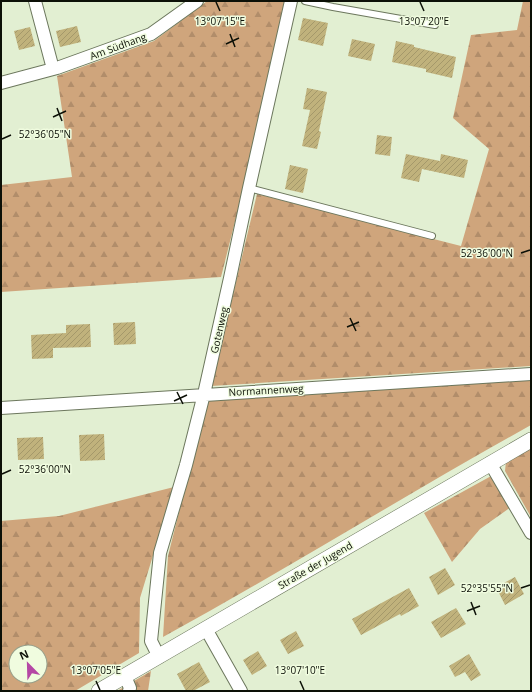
<svg xmlns="http://www.w3.org/2000/svg" width="532" height="692" viewBox="0 0 532 692" font-family="'Open Sans',sans-serif">
<style>
.forest{fill:url(#forest-firs);fill-rule:evenodd}
.building{fill:url(#building-hatch)}
.lines{fill:none;stroke-linecap:round;stroke-linejoin:round}
.service-casing{stroke:#6c775d;stroke-width:8}
.minor-casing{stroke:#6c775d;stroke-width:14}
.tertiary-casing{stroke:#6c775d;stroke-width:16}
.service{stroke:#fff;stroke-width:6}
.minor{stroke:#fff;stroke-width:12}
.tertiary{stroke:#fff;stroke-width:15}
.ticks{fill:none;stroke:#0c1007;stroke-width:1.5}
.labels{text-anchor:middle;dominant-baseline:central;stroke-width:3;stroke-linejoin:round;paint-order:stroke}
.street-label{font-size:10px;fill:#0c1007;stroke:#f0fcdf}
.ticks-label{font-size:10px;text-anchor:middle;fill:#0c1007;stroke:#f0fcdf;stroke-width:3;stroke-linejoin:round;paint-order:stroke}
</style>
<defs>
<pattern id="forest-firs" width="22" height="20" patternUnits="userSpaceOnUse"><rect width="22" height="20" fill="#cfa57c"/><path d="M5 1l3.5 6h-7zM16 11l3.5 6h-7z" fill="#b18d6a"/></pattern>
<pattern id="building-hatch" width="6" height="6" patternUnits="userSpaceOnUse"><rect width="6" height="6" fill="#c0b27c"/><path d="M-1 1l2-2M0 6l6-6M5 7l2-2" fill="none" stroke="#a4986a"/></pattern>
</defs>
<rect width="100%" height="100%" fill="#e2efd2"/>
<path class="forest" d="M 207,1 L 285,1 L 243,190 L 221,277 L 1,292 L 1,185 L 72,177 L 57,76 L 154,41 Z
M 523,1 L 531,1 L 531,366 L 211,386 L 257,194 L 461,246 L 489,149 L 453,118 L 471,35 L 517,30 Z
M 531,380 L 531,425 C 407,494 287,569 163,637 L 168,556 L 190,468 L 205,400 Z
M 531,446 L 531,517 L 505,471 L 506,461 Z
M 493,475 L 511,507 L 480,529 L 452,562 L 424,513 Z
M 174,487 L 140,598 L 139,653 L 75,691 L 1,691 L 1,521 L 59,516 ZM 16,652 L 40,652 L 40,676 L 16,676 Z
M 151,671 L 148,691 L 117,691 Z"/>
<path class="building" d="M 303,18 L 328,23 L 323,46 L 298,40 Z
M 77,26 L 81,42 L 60,47 L 56,31 Z
M 30,27 L 35,46 L 19,50 L 14,31 Z
M 352,39 L 375,44 L 371,61 L 348,56 Z
M 396,41 L 414,45 L 414,47 L 456,57 L 452,78 L 426,72 L 426,69 L 392,62 Z
M 307,88 L 327,92 L 319,131 L 321,132 L 317,149 L 302,146 L 310,110 L 303,109 Z
M 377,135 L 392,137 L 390,156 L 375,154 Z
M 406,154 L 440,161 L 441,154 L 468,160 L 464,178 L 422,169 L 419,182 L 401,178 Z
M 290,165 L 308,169 L 303,193 L 285,189 Z
M 135,322 L 136,344 L 114,345 L 113,323 Z
M 90,324 L 91,347 L 53,348 L 53,358 L 32,359 L 31,335 L 66,333 L 66,325 Z
M 104,434 L 105,460 L 80,461 L 79,435 Z
M 43,437 L 44,459 L 18,460 L 17,438 Z
M 445,568 L 455,585 L 438,595 L 429,577 Z
M 515,577 L 524,594 L 505,605 L 496,587 Z
M 409,588 L 419,606 L 401,616 L 400,614 L 361,635 L 352,619 Z
M 456,608 L 466,624 L 441,638 L 431,622 Z
M 296,631 L 304,646 L 288,654 L 280,640 Z
M 258,651 L 267,666 L 252,675 L 243,660 Z
M 469,654 L 481,675 L 471,681 L 465,672 L 455,677 L 449,666 Z
M 199,662 L 210,682 L 193,691 L 186,691 L 177,674 Z"/>
<g class="lines">
<g class="service-casing">
<path id="service" d="M 305,1 L 333,7 L 435,25
M 249,188 L 432,236"/>
</g>
<g class="minor-casing">
<path id="minor" d="M 35,1 L 53,69
M 1,83 L 57,68 L 151,34 L 197,1
M 1,408 L 531,374
M 490,463 L 531,533
M 206,629 L 241,691
M 159,657 L 151,641 L 160,553 L 186,465 L 204,394 L 230,278 L 249,188 L 291,1
M 125,676 L 130,688 L 129,691"/>
</g>
<g class="tertiary-casing">
<path id="tertiary" d="M 99,691 L 531,440"/>
</g>
<use href="#service" class="service"/>
<use href="#minor" class="minor"/>
<use href="#tertiary" class="tertiary"/>
</g>
<path class="ticks" d="M 216,2 L 220,11M 420,2 L 424,11M 230,34 L 235,47M 226,44 L 239,38M 57,108 L 62,121M 53,117 L 66,111M 2,139 L 11,135M 521,253 L 530,250M 350,318 L 356,331M 347,327 L 359,322M 177,392 L 183,404M 174,401 L 187,395M 2,474 L 11,470M 521,588 L 530,585M 471,602 L 476,615M 467,611 L 480,606M 96,681 L 100,690M 300,681 L 304,690"/>
<g class="labels">
<g class="street-label">
<text transform="translate(118 46) rotate(-20)">Am Südhang</text>
<text transform="translate(219 330) rotate(-77)">Gotenweg</text>
<text transform="translate(266 390) rotate(-3)">Normannenweg</text>
<text transform="translate(315 565) rotate(-30)">Straße der Jugend</text>
</g>
</g>
<g class="ticks-label">
<text x="220" y="25">13°07'15"E</text>
<text x="424" y="25">13°07'20"E</text>
<text x="45" y="138">52°36'05"N</text>
<text x="487" y="257">52°36'00"N</text>
<text x="45" y="473">52°36'00"N</text>
<text x="487" y="592">52°35'55"N</text>
<text x="96" y="674">13°07'05"E</text>
<text x="300" y="674">13°07'10"E</text>
</g>
<rect width="532" height="692" fill="none" stroke="#0c1007" stroke-width="4"/>
<g transform="translate(28 664) rotate(337)"><circle r="19" fill="#f0fcdf" stroke="#959e89"/>
<path d="M0-3L7 15L0 10L-7 15Z" fill="#b547a5"/>
<text y="-6" font-size="11" font-weight="bold" text-anchor="middle" fill="#0c1007">N</text>
</g>
</svg>
